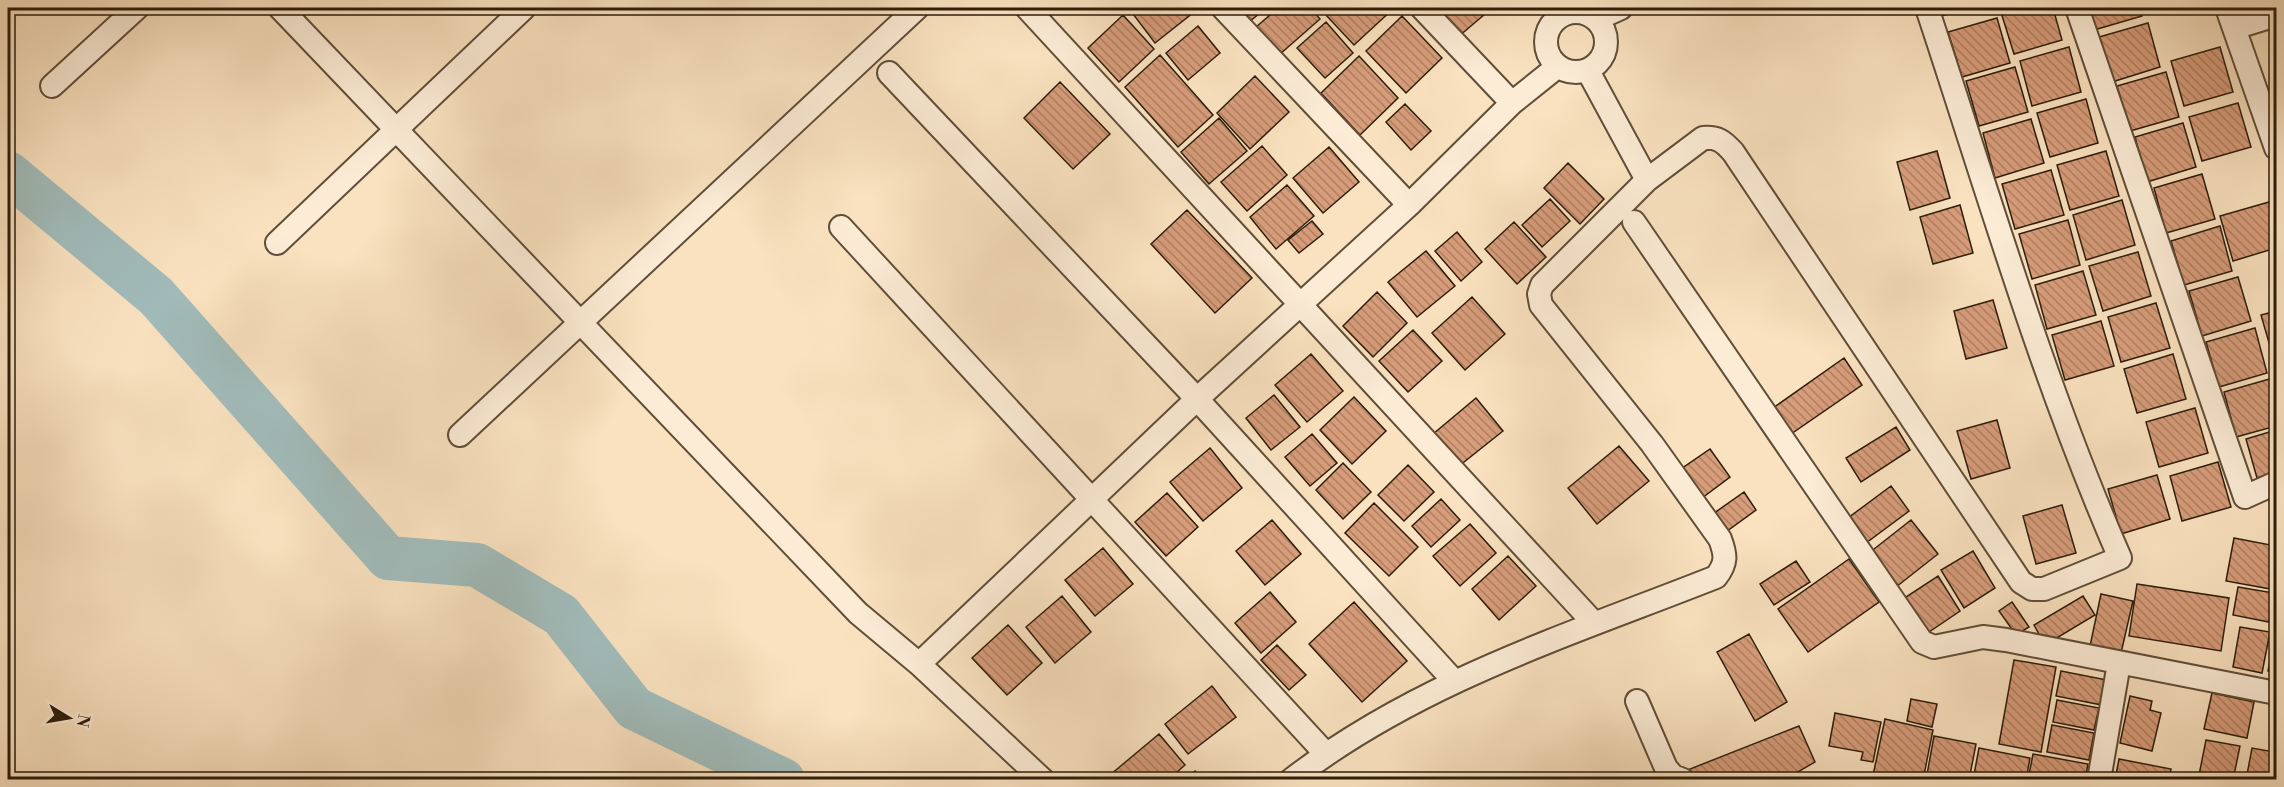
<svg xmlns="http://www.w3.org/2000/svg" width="2284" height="787" viewBox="0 0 2284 787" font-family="'Libre Bodoni',serif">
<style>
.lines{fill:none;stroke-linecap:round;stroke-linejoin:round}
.river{stroke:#a1bcbb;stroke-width:44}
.building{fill:url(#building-back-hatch);stroke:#2c1d0b;stroke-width:1.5}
.minor-casing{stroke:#604e38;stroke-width:26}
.minor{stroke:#fcecd6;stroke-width:22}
</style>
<defs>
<pattern id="building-back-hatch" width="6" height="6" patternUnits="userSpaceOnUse" patternTransform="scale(1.5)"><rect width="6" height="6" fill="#d79c7a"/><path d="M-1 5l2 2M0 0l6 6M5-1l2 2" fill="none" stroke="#af7f62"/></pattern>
</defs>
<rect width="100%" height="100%" fill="#fae2c0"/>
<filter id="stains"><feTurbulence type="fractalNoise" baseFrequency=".00333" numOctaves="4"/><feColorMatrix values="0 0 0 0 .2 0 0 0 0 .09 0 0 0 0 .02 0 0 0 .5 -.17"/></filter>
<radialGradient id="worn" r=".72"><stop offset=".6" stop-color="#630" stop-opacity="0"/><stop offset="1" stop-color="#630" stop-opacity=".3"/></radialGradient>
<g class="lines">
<path class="river" d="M 8,173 L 156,296 L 388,558 L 477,565 L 561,615 L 634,708 L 783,780"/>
</g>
<path class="building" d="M 1141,8 L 1191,8 L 1194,12 L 1155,43 L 1133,14 Z
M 1236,8 L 1266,8 L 1249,22 Z
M 1278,8 L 1310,8 L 1320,19 L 1279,55 L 1256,27 Z
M 1335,8 L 1392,8 L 1393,9 L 1354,45 L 1326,15 Z
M 1433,8 L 1479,8 L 1485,14 L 1458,37 Z
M 1939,8 L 1970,8 L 1941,16 Z
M 2007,8 L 2053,8 L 2062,40 L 2014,54 L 2000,9 Z
M 2087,8 L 2140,8 L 2142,16 L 2094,30 Z
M 2239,8 L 2276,8 L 2243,20 Z
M 1123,15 L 1154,49 L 1119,82 L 1088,48 Z
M 1402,16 L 1442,58 L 1406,93 L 1366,51 Z
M 1997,18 L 2010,63 L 1962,77 L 1948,32 Z
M 1326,22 L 1353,53 L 1325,78 L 1297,48 Z
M 2148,23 L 2160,67 L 2112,82 L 2099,37 Z
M 1198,26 L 1220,53 L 1188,80 L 1166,53 Z
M 2069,47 L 2081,92 L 2032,106 L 2020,61 Z
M 2220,47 L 2233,92 L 2184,106 L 2171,61 Z
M 1160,55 L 1213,115 L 1178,147 L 1125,87 Z
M 1359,56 L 1398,98 L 1360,135 L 1321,93 Z
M 2015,67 L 2028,112 L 1979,126 L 1966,81 Z
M 2166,72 L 2179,117 L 2130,131 L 2117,86 Z
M 1255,76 L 1289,112 L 1250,149 L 1217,113 Z
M 1060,82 L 1110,134 L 1073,169 L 1024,118 Z
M 2086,99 L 2098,143 L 2050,157 L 2037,113 Z
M 2238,103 L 2251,147 L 2202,161 L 2189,117 Z
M 1405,104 L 1431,131 L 1411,150 L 1386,122 Z
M 1219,118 L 1247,151 L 1209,184 L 1181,152 Z
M 2031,119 L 2044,163 L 1995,178 L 1983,133 Z
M 2183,123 L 2196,167 L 2147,182 L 2135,137 Z
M 1262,146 L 1287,175 L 1247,211 L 1221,182 Z
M 1329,147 L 1359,182 L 1323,213 L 1293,178 Z
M 1937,151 L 1950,198 L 1910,210 L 1897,162 Z
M 2106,151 L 2119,196 L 2070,210 L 2057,165 Z
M 1568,163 L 1604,199 L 1580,224 L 1544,188 Z
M 2051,170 L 2064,215 L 2015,229 L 2002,184 Z
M 2202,174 L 2215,219 L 2166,233 L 2154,188 Z
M 1287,185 L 1314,216 L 1276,249 L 1250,217 Z
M 1550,199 L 1570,221 L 1542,247 L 1522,225 Z
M 2122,200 L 2135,245 L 2086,260 L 2073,215 Z
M 2269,202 L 2276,229 L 2276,248 L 2233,261 L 2220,216 Z
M 1960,205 L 1973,253 L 1933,264 L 1920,217 Z
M 1187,210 L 1252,278 L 1215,313 L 1151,244 Z
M 2068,220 L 2080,265 L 2032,279 L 2019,234 Z
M 1312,221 L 1323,234 L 1299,253 L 1288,240 Z
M 1514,222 L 1546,257 L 1517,284 L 1485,249 Z
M 2220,226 L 2232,271 L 2184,285 L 2171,241 Z
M 1457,232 L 1482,262 L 1461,281 L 1435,251 Z
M 1426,251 L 1455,286 L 1417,317 L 1388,282 Z
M 2138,252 L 2151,296 L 2103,311 L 2089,266 Z
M 2083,271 L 2096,315 L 2047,329 L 2035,285 Z
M 2238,277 L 2251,321 L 2202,336 L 2189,291 Z
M 1377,292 L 1407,323 L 1373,357 L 1343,326 Z
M 1472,297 L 1505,334 L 1465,370 L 1432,333 Z
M 1993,300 L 2007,348 L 1966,359 L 1954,311 Z
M 2156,303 L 2170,348 L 2121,362 L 2108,317 Z
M 2276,311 L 2276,359 L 2274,360 L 2261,315 Z
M 2101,321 L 2114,366 L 2065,380 L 2052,335 Z
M 2255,328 L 2267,373 L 2219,387 L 2206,342 Z
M 1413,330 L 1442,361 L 1408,392 L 1379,361 Z
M 1311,354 L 1343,391 L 1307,422 L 1275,385 Z
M 2173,354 L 2186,399 L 2137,413 L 2124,369 Z
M 1844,358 L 1862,385 L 1791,434 L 1773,408 Z
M 2273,378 L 2276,392 L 2276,426 L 2236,437 L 2224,392 Z
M 1274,395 L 1300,427 L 1271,450 L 1246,418 Z
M 1354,397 L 1386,431 L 1352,464 L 1320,430 Z
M 1476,398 L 1503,431 L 1459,466 L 1433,434 Z
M 2195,408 L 2208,453 L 2159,467 L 2146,422 Z
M 1997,420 L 2010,468 L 1971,479 L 1957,431 Z
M 1896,427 L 1910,450 L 1861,482 L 1846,458 Z
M 2276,430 L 2276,472 L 2257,478 L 2246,439 Z
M 1312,434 L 1337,463 L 1310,486 L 1285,457 Z
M 1619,446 L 1649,481 L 1597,524 L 1568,488 Z
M 1210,448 L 1242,488 L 1203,521 L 1170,482 Z
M 1710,449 L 1730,477 L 1702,498 L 1681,469 Z
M 2218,462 L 2231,507 L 2182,521 L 2170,476 Z
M 1343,463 L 1371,492 L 1343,519 L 1316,490 Z
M 1408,465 L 1434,492 L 1404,521 L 1378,495 Z
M 2157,475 L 2170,519 L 2121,534 L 2108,489 Z
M 1891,486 L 1909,511 L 1866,543 L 1848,518 Z
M 1744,492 L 1756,510 L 1723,534 L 1710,516 Z
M 1167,493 L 1198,527 L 1166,556 L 1135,522 Z
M 1441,499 L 1460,520 L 1431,547 L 1412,526 Z
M 1374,503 L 1418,547 L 1389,576 L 1345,533 Z
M 2062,505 L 2076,553 L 2036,564 L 2023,516 Z
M 1272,520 L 1301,554 L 1265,585 L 1236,551 Z
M 1911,520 L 1938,554 L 1896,587 L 1869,553 Z
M 1470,524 L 1496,553 L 1460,586 L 1433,556 Z
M 2234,538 L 2276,546 L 2276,590 L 2226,581 Z
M 1103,548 L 1133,584 L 1095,616 L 1065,580 Z
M 1973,551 L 1995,588 L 1964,608 L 1941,570 Z
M 1508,556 L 1536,586 L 1499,620 L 1472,589 Z
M 1849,559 L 1879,602 L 1808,652 L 1778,609 Z
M 1796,561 L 1810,582 L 1774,605 L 1760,584 Z
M 1938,576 L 1960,611 L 1926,634 L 1903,599 Z
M 2137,584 L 2229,598 L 2221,651 L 2129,636 Z
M 2238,587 L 2274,593 L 2269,622 L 2233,615 Z
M 1270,592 L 1296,622 L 1261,653 L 1235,623 Z
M 2101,594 L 2133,601 L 2121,653 L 2090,646 Z
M 1062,596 L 1091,632 L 1055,663 L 1026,627 Z
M 2083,596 L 2095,615 L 2045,645 L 2034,625 Z
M 1354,602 L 1407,661 L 1362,702 L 1309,644 Z
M 2012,602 L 2029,627 L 2016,635 L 1999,611 Z
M 1008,625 L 1042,663 L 1007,695 L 972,658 Z
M 2240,627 L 2270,632 L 2262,673 L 2233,667 Z
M 2276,628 L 2276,673 L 2268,671 Z
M 1749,634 L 1787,702 L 1755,721 L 1717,652 Z
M 1277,645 L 1306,675 L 1289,690 L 1261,660 Z
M 2014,660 L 2056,667 L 2041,752 L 1999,744 Z
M 2061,671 L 2107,680 L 2102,705 L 2056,696 Z
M 1212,686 L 1236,717 L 1188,754 L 1165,724 Z
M 2212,693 L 2254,702 L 2247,738 L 2204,729 Z
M 2130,696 L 2152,701 L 2150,710 L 2161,713 L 2152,751 L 2120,743 Z
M 1911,699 L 1937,704 L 1932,727 L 1907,721 Z
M 2057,700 L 2099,708 L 2094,730 L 2053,722 Z
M 1835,713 L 1881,722 L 1873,762 L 1861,760 L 1863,752 L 1829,746 Z
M 1885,719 L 1933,730 L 1923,780 L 1872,780 Z
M 2052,725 L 2094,733 L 2089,760 L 2047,752 Z
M 1799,726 L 1815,762 L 1784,780 L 1726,780 L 1685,771 Z
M 1159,734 L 1185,765 L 1168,780 L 1104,780 Z
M 1934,736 L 1976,744 L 1969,780 L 1926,780 Z
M 2206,740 L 2240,746 L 2233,780 L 2198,780 Z
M 2276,742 L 2276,780 L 2246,780 L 2252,748 L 2274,752 Z
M 1979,748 L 2030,758 L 2026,780 L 1973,780 Z
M 2033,754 L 2088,764 L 2085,780 L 2028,780 Z
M 2119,759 L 2171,769 L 2169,780 L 2115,780 Z
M 1195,771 L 1203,780 L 1185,780 Z"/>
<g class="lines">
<g class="minor-casing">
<path id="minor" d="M 280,8 L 858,613 L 919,664 L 1197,399 L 1409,205 L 1512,103 L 1557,67
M 1027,8 L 1593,622
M 1223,8 L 1409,205
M 1422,8 L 1512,103
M 2077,8 L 2245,497 L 2276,483
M 2227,8 L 2276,148
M1546 42a30 30 0 1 1 60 0a30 30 0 1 1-60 0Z
M 1597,19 L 1621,8
M 2234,28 L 2276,15
M 1588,71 L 1647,180
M 889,73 L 1197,399 L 1454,681
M 52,86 L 137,8
M 1634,222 L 1922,642 L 1934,647 L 1983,637 L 2006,640 L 2276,693
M 841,227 L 1325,753
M 277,243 L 524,8
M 460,435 L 917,8
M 919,664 L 1043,780
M 1637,701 L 1666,768 L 1673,776 L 1683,780
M 1291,780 C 1418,682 1569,635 1716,577 C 1727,563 1726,555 1720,539 L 1652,444 L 1541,305 L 1539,294 L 1542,285 L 1647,180 L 1703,138 C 1718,137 1723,141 1733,152 L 2021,582 L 2032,589 L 2044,589 L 2120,558 C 2042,380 1988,192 1927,8
M 2099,780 L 2119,663"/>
</g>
<use href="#minor" class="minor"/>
</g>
<rect width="2284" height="787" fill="none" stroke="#fae2c0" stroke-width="30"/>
<rect x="9" y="9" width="2266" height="769" fill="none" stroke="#2c1d0b" stroke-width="3"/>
<rect x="15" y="15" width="2254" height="757" fill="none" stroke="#2c1d0b" stroke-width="1.5"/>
<g transform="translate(69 718) rotate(101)" stroke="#fcecd6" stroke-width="4.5" paint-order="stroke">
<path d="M0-4.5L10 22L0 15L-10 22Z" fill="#2c1d0b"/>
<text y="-9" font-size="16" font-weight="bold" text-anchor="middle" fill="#2c1d0b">N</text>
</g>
<rect width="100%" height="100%" filter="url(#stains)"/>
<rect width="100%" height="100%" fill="url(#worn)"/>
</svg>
